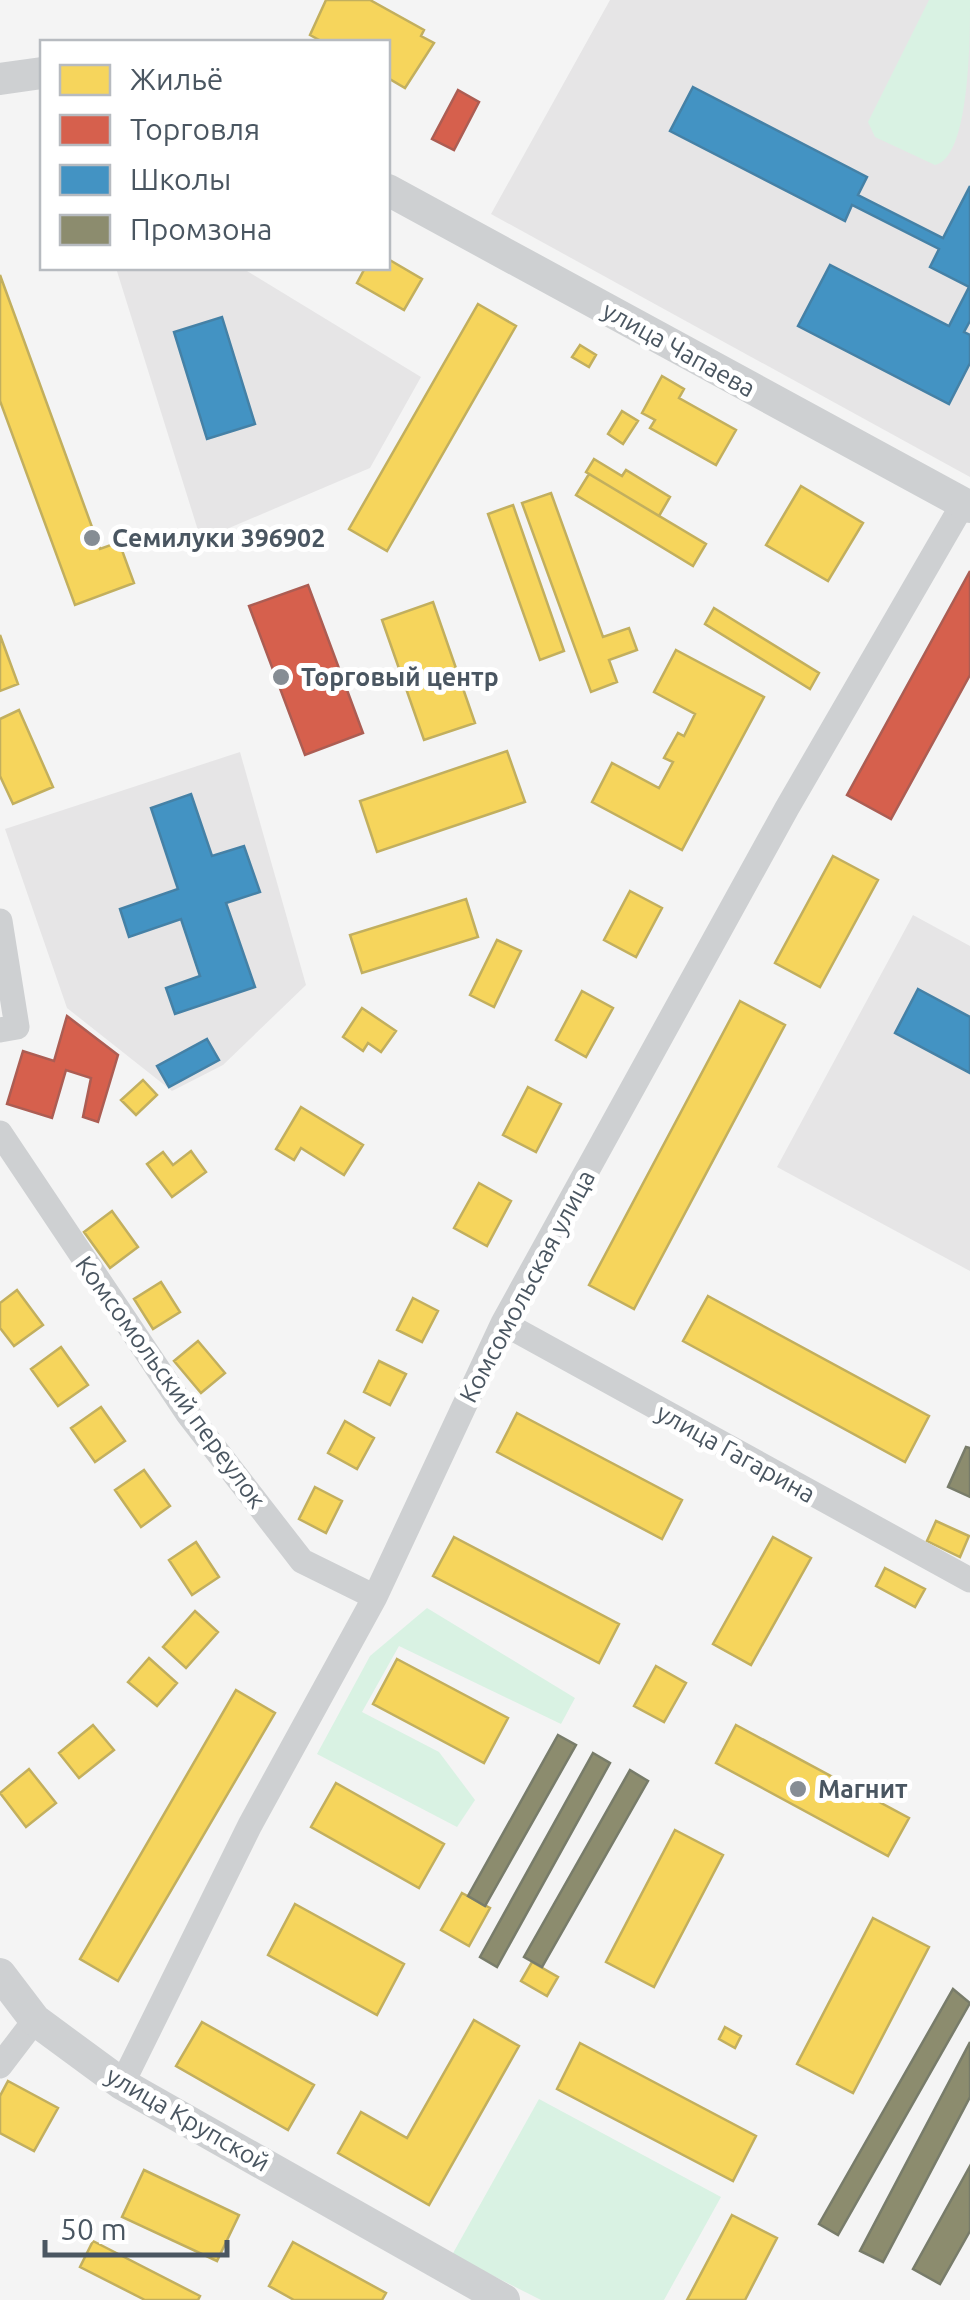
<svg xmlns="http://www.w3.org/2000/svg" width="970" height="2300" viewBox="0 0 970 2300" font-family="Ubuntu,sans-serif">
<style>
.education{fill:#e6e5e6}
.green{fill:#d9f2e3}
.homes{fill:#f6d55c;stroke:#c2af5e;stroke-width:2.5}
.shops{fill:#d6604d;stroke:#ac5d53;stroke-width:2.5}
.schools{fill:#4393c3;stroke:#4581a6;stroke-width:2.5}
.industry{fill:#8c8c6e;stroke:#787c6a;stroke-width:2.5}
.lines{fill:none;stroke-linecap:round;stroke-linejoin:round}
.minor{stroke:#ced0d2;stroke-width:25}
.tertiary{stroke:#ced0d2;stroke-width:32}
.poi-dot{fill:#868d94;stroke:#fff;stroke-width:4}
.labels{text-anchor:middle;dominant-baseline:central;stroke-width:10;stroke-linejoin:round;paint-order:stroke}
.street-label{font-size:25px;fill:#4a5661;stroke:#fff}
.poi-label{font-size:25px;font-weight:bold;fill:#4a5661;stroke:#fff;text-anchor:start}
</style>
<rect width="100%" height="100%" fill="#f4f4f4"/>
<path class="education" d="M 610,0 L 970,0 L 970,477 L 491,214 Z
M 116,268 L 242,268 L 421,377 L 370,468 L 201,540 Z
M 240,752 L 306,985 L 223,1065 L 172,1091 L 67,1008 L 5,829 Z
M 913,915 L 970,946 L 970,1271 L 777,1167 Z"/>
<path class="green" d="M 929,0 L 970,0 C 970,39 970,158 935,165 L 875,137 L 868,122 Z
M 427,1608 L 575,1698 L 561,1724 L 399,1646 L 362,1712 L 439,1752 L 475,1800 L 457,1827 L 317,1754 L 370,1656 Z
M 539,2099 L 721,2197 L 664,2300 L 541,2300 L 452,2255 Z"/>
<path class="homes" d="M 326,0 L 370,0 L 424,30 L 421,36 L 434,43 L 405,88 L 388,78 L 388,42 L 323,42 L 310,35 Z
M 388,259 L 422,279 L 404,310 L 357,283 L 365,268 L 388,268 Z
M 0,275 L 100,549 L 119,542 L 134,583 L 75,605 L 0,401 Z
M 478,304 L 516,326 L 387,551 L 349,529 Z
M 580,345 L 596,355 L 589,367 L 572,357 Z
M 662,376 L 684,389 L 679,398 L 736,430 L 716,465 L 650,428 L 655,420 L 642,413 Z
M 622,411 L 638,421 L 623,444 L 608,434 Z
M 594,459 L 622,476 L 626,470 L 670,497 L 659,516 L 586,472 Z
M 589,474 L 706,544 L 693,566 L 576,495 Z
M 801,486 L 863,523 L 828,581 L 766,545 Z
M 551,493 L 603,637 L 629,628 L 637,650 L 609,660 L 617,682 L 591,692 L 522,503 Z
M 513,505 L 564,651 L 540,660 L 488,514 Z
M 433,602 L 475,723 L 424,740 L 382,620 Z
M 714,608 L 819,673 L 810,689 L 705,624 Z
M 0,635 L 18,684 L 0,691 Z
M 676,650 L 764,697 L 682,850 L 592,802 L 612,763 L 659,788 L 673,762 L 664,758 L 678,733 L 684,736 L 695,714 L 654,692 Z
M 19,710 L 53,787 L 13,804 L 0,776 L 0,719 Z
M 507,751 L 525,802 L 377,852 L 360,801 Z
M 833,856 L 878,880 L 820,987 L 775,963 Z
M 630,891 L 662,908 L 636,957 L 604,940 Z
M 466,899 L 478,937 L 362,973 L 350,935 Z
M 497,940 L 521,951 L 494,1007 L 470,995 Z
M 582,991 L 613,1008 L 586,1057 L 556,1040 Z
M 740,1001 L 785,1025 L 634,1309 L 589,1285 Z
M 362,1008 L 396,1031 L 381,1052 L 368,1043 L 363,1051 L 343,1037 Z
M 143,1080 L 157,1095 L 136,1115 L 121,1100 Z
M 528,1087 L 561,1104 L 536,1152 L 503,1135 Z
M 301,1107 L 363,1145 L 344,1175 L 301,1148 L 294,1160 L 276,1149 Z
M 191,1151 L 206,1172 L 172,1197 L 147,1164 L 163,1152 L 173,1165 Z
M 479,1183 L 511,1201 L 487,1246 L 454,1228 Z
M 112,1211 L 138,1247 L 110,1268 L 84,1232 Z
M 161,1282 L 180,1312 L 153,1329 L 134,1299 Z
M 17,1290 L 43,1325 L 14,1346 L 0,1328 L 0,1303 Z
M 708,1296 L 929,1416 L 905,1462 L 683,1341 Z
M 413,1298 L 438,1311 L 422,1342 L 397,1330 Z
M 198,1341 L 225,1373 L 201,1393 L 174,1361 Z
M 61,1347 L 88,1385 L 58,1406 L 31,1369 Z
M 379,1361 L 406,1374 L 390,1405 L 364,1392 Z
M 101,1407 L 125,1441 L 95,1462 L 71,1428 Z
M 517,1413 L 682,1500 L 662,1539 L 497,1452 Z
M 345,1421 L 374,1438 L 357,1469 L 328,1453 Z
M 144,1470 L 170,1506 L 141,1527 L 115,1490 Z
M 315,1487 L 342,1501 L 326,1533 L 299,1519 Z
M 936,1521 L 969,1536 L 960,1557 L 927,1541 Z
M 454,1537 L 619,1624 L 599,1663 L 433,1576 Z
M 773,1537 L 811,1558 L 751,1665 L 713,1644 Z
M 196,1542 L 219,1577 L 192,1595 L 169,1560 Z
M 885,1568 L 925,1589 L 915,1607 L 876,1586 Z
M 195,1611 L 218,1632 L 186,1668 L 163,1647 Z
M 149,1658 L 177,1683 L 157,1706 L 128,1682 Z
M 397,1659 L 508,1718 L 484,1763 L 373,1704 Z
M 656,1666 L 686,1683 L 664,1722 L 634,1706 Z
M 236,1690 L 275,1713 L 118,1981 L 80,1959 Z
M 93,1725 L 114,1750 L 79,1778 L 59,1753 Z
M 736,1725 L 909,1818 L 888,1856 L 716,1763 Z
M 29,1769 L 56,1803 L 26,1827 L 0,1793 Z
M 336,1783 L 444,1844 L 419,1888 L 311,1827 Z
M 675,1830 L 723,1855 L 654,1987 L 606,1962 Z
M 462,1893 L 490,1908 L 469,1946 L 441,1930 Z
M 295,1904 L 404,1964 L 377,2015 L 268,1955 Z
M 873,1918 L 929,1947 L 853,2093 L 797,2064 Z
M 532,1962 L 558,1977 L 547,1996 L 521,1981 Z
M 474,2020 L 519,2046 L 429,2205 L 338,2153 L 361,2112 L 407,2138 Z
M 202,2022 L 314,2085 L 288,2130 L 176,2066 Z
M 725,2027 L 741,2036 L 735,2048 L 719,2039 Z
M 580,2043 L 756,2136 L 733,2181 L 557,2089 Z
M 8,2081 L 58,2108 L 34,2151 L 0,2133 L 0,2096 Z
M 144,2170 L 239,2215 L 217,2261 L 122,2217 Z
M 732,2215 L 777,2238 L 745,2300 L 687,2300 Z
M 93,2241 L 200,2296 L 198,2300 L 145,2300 L 80,2267 Z
M 293,2242 L 386,2293 L 382,2300 L 294,2300 L 269,2286 Z"/>
<path class="shops" d="M 458,90 L 479,102 L 454,150 L 432,139 Z
M 970,571 L 970,675 L 891,819 L 847,795 Z
M 308,585 L 363,733 L 305,755 L 249,606 Z
M 67,1016 L 118,1055 L 98,1122 L 83,1117 L 91,1078 L 66,1070 L 52,1118 L 7,1104 L 23,1051 L 54,1061 Z"/>
<path class="schools" d="M 693,87 L 867,177 L 858,195 L 943,238 L 970,186 L 970,321 L 964,332 L 970,335 L 970,363 L 949,404 L 798,326 L 830,265 L 949,326 L 969,287 L 930,267 L 939,249 L 852,205 L 845,221 L 670,131 Z
M 222,317 L 255,424 L 207,439 L 174,332 Z
M 191,794 L 212,856 L 244,846 L 260,892 L 226,903 L 255,987 L 175,1014 L 166,988 L 200,976 L 181,919 L 129,937 L 120,909 L 178,889 L 151,808 Z
M 918,989 L 970,1017 L 970,1073 L 895,1033 Z
M 207,1039 L 219,1060 L 169,1087 L 157,1066 Z"/>
<path class="industry" d="M 966,1447 L 970,1448 L 970,1497 L 948,1487 Z
M 558,1735 L 576,1745 L 485,1906 L 468,1896 Z
M 593,1753 L 610,1763 L 497,1967 L 480,1957 Z
M 630,1770 L 648,1781 L 542,1967 L 524,1957 Z
M 953,1989 L 970,2003 L 838,2235 L 819,2224 Z
M 970,2042 L 970,2097 L 883,2262 L 860,2251 Z
M 970,2166 L 970,2231 L 940,2284 L 913,2269 Z"/>
<g class="lines">
<path class="minor" d="M 0,921 L 17,1027 L 0,1030
M 0,1133 L 188,1414 L 302,1561 L 375,1597
M 503,1323 L 970,1580
M 0,2066 L 35,2020
M 122,2084 L 250,1825 L 375,1597 L 503,1323 L 787,808 L 963,504"/>
<path class="tertiary" d="M 0,79 L 42,73
M 388,190 L 970,507
M 0,1974 L 35,2020 L 122,2084 L 504,2300"/>
</g>
<g class="poi-dot">
<circle cx="92" cy="538" r="10"/>
<circle cx="281" cy="677" r="10"/>
<circle cx="798" cy="1789" r="10"/>
</g>
<g class="labels">
<g class="street-label">
<text transform="translate(679 349) rotate(29)">улица Чапаева</text>
<text transform="translate(527 1286) rotate(-62)">Комсомольская улица</text>
<text transform="translate(171 1382) rotate(54)">Комсомольский переулок</text>
<text transform="translate(736 1453) rotate(29)">улица Гагарина</text>
<text transform="translate(188 2119) rotate(30)">улица Крупской</text>
</g>
<g class="poi-label">
<text x="112" y="538">Семилуки 396902</text>
<text x="301" y="677">Торговый центр</text>
<text x="818" y="1789">Магнит</text>
</g>
</g>
<rect x="40" y="40" width="350" height="230" fill="#ffffff" stroke="#b7bbc0" stroke-width="2.5"/>
<rect x="60" y="65" width="50" height="30" fill="#f6d55c" stroke="#b7bbc0" stroke-width="2.5"/>
<text x="130" y="90" font-size="30" fill="#4a5661">Жильё</text>
<rect x="60" y="115" width="50" height="30" fill="#d6604d" stroke="#b7bbc0" stroke-width="2.5"/>
<text x="130" y="140" font-size="30" fill="#4a5661">Торговля</text>
<rect x="60" y="165" width="50" height="30" fill="#4393c3" stroke="#b7bbc0" stroke-width="2.5"/>
<text x="130" y="190" font-size="30" fill="#4a5661">Школы</text>
<rect x="60" y="215" width="50" height="30" fill="#8c8c6e" stroke="#b7bbc0" stroke-width="2.5"/>
<text x="130" y="240" font-size="30" fill="#4a5661">Промзона</text>
<path d="M45 2240v15h182v-15" fill="none" stroke="#4a5661" stroke-width="5"/>
<text x="60" y="2240" font-size="30" fill="#4a5661" stroke="#ffffff" stroke-width="8" paint-order="stroke">50 m</text>
</svg>
